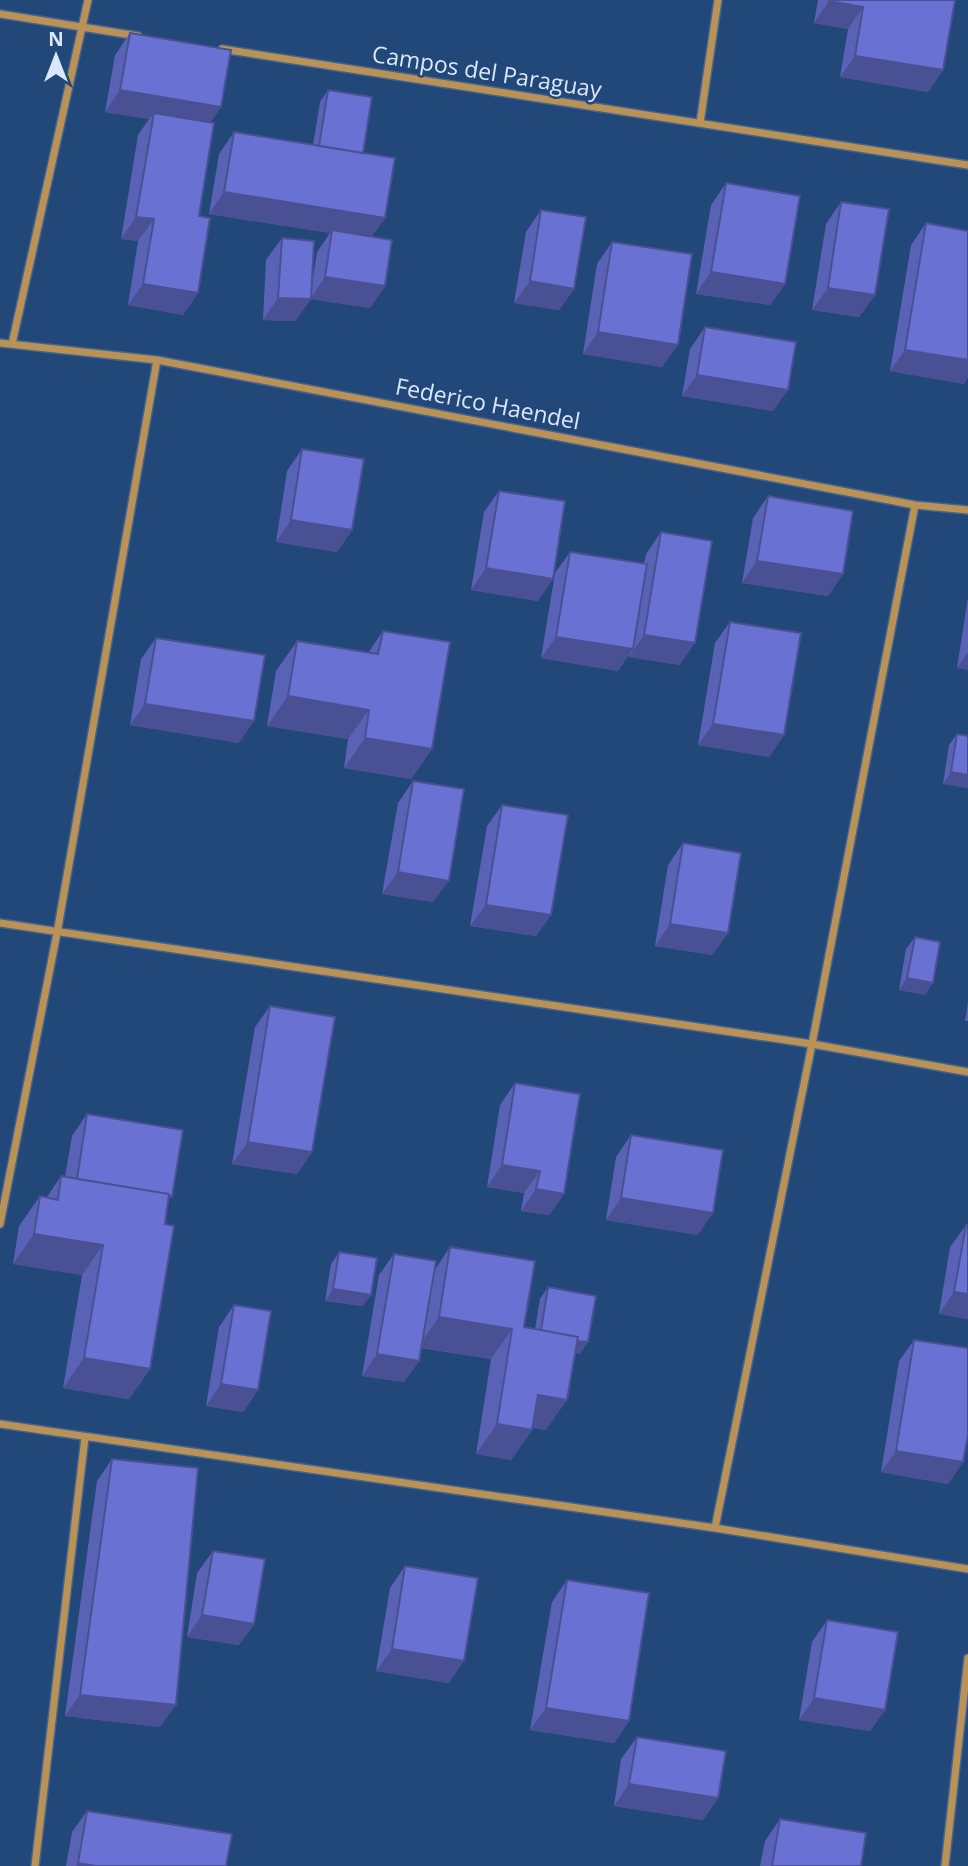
<svg xmlns="http://www.w3.org/2000/svg" width="968" height="1866" viewBox="0 0 968 1866" font-family="'Open Sans',sans-serif">
<style>
.lines{fill:none;stroke-linecap:round;stroke-linejoin:round}
.street-casing{stroke:#436490;stroke-width:10}
.street{stroke:#ba9255;stroke-width:7}
.wall{fill:#5a62b5}
.shaded-wall{fill:#4a5094}
.building{fill:#6972d3;stroke:#4a5094;stroke-width:2}
.labels{text-anchor:middle;dominant-baseline:central;stroke-width:5;stroke-linejoin:round;paint-order:stroke}
.street-label{font-size:23px;fill:#dae7fa;stroke:#224779}
</style>
<rect width="100%" height="100%" fill="#224779"/>
<g class="lines">
<g class="street-casing">
<path id="street" d="M 0,14 L 138,36
M 222,49 L 968,165
M 700,123 L 718,0
M 0,343 L 157,360 L 915,505 L 968,510
M 12,344 L 88,0
M 0,923 L 812,1044 L 968,1072
M 0,1224 L 57,933 L 157,360
M 0,1424 L 715,1528 L 968,1569
M 715,1528 L 812,1044 L 915,505
M 35,1866 L 85,1437
M 945,1866 L 968,1658"/>
</g>
<use href="#street" class="street"/>
</g>
<path class="wall" d="M 818,0 L 955,0 L 943,70 L 928,92 L 840,77 L 848,29 L 814,23 Z
M 130,33 L 221,107 L 210,123 L 199,216 L 198,293 L 183,315 L 128,305 L 138,241 L 121,239 L 138,135 L 149,119 L 105,112 L 115,55 Z
M 328,90 L 363,153 L 385,218 L 371,237 L 385,286 L 370,308 L 311,299 L 295,321 L 263,320 L 266,260 L 282,238 L 311,290 L 317,252 L 330,233 L 209,214 L 219,154 L 234,132 L 313,145 L 320,102 Z
M 726,183 L 785,284 L 770,305 L 696,294 L 711,205 Z
M 841,202 L 875,295 L 859,317 L 812,310 L 826,224 Z
M 541,210 L 574,289 L 559,310 L 514,303 L 526,232 Z
M 926,223 L 964,384 L 890,371 L 911,245 Z
M 612,242 L 662,367 L 583,354 L 597,264 Z
M 705,327 L 773,411 L 682,396 L 690,349 Z
M 302,449 L 352,530 L 337,552 L 276,542 L 287,471 Z
M 499,491 L 538,601 L 471,590 L 484,512 Z
M 768,496 L 843,574 L 828,596 L 742,583 L 753,518 Z
M 661,532 L 680,665 L 629,657 L 629,654 L 618,671 L 541,658 L 555,573 L 570,552 L 644,564 L 646,554 Z
M 968,597 L 968,670 L 957,668 Z
M 730,622 L 784,735 L 769,757 L 698,745 L 715,643 Z
M 383,631 L 432,749 L 411,779 L 344,768 L 348,739 L 267,726 L 276,671 L 297,641 L 368,653 Z
M 156,638 L 239,743 L 130,725 L 141,659 Z
M 957,734 L 968,736 L 968,788 L 943,784 L 949,745 Z
M 413,781 L 433,902 L 382,894 L 398,803 Z
M 502,805 L 551,915 L 536,936 L 470,926 L 487,826 Z
M 683,843 L 728,933 L 712,955 L 655,946 L 668,865 Z
M 915,937 L 925,995 L 899,990 L 906,949 Z
M 968,1002 L 968,1021 L 965,1021 Z
M 270,1006 L 312,1152 L 297,1174 L 232,1164 L 255,1027 Z
M 515,1083 L 564,1194 L 549,1215 L 521,1211 L 524,1193 L 487,1187 L 500,1105 Z
M 87,1114 L 168,1204 L 165,1224 L 150,1369 L 129,1399 L 63,1388 L 82,1275 L 13,1264 L 19,1226 L 40,1196 L 47,1197 L 61,1176 L 65,1177 L 72,1136 Z
M 631,1135 L 698,1235 L 606,1220 L 616,1157 Z
M 966,1225 L 968,1226 L 968,1319 L 939,1314 L 950,1247 Z
M 450,1247 L 524,1327 L 535,1329 L 540,1299 L 548,1287 L 580,1354 L 575,1353 L 546,1430 L 533,1428 L 532,1430 L 511,1460 L 476,1454 L 491,1359 L 421,1348 L 419,1361 L 404,1382 L 362,1376 L 379,1275 L 394,1254 L 434,1271 Z
M 339,1252 L 363,1306 L 325,1301 L 331,1264 Z
M 234,1305 L 258,1390 L 243,1412 L 206,1406 L 219,1327 Z
M 914,1340 L 963,1462 L 948,1484 L 881,1472 L 899,1361 Z
M 112,1459 L 160,1727 L 65,1716 L 97,1481 Z
M 213,1551 L 254,1624 L 239,1645 L 187,1637 L 197,1573 Z
M 405,1566 L 449,1683 L 376,1671 L 390,1588 Z
M 567,1580 L 629,1721 L 614,1743 L 530,1730 L 552,1602 Z
M 827,1620 L 885,1710 L 870,1731 L 799,1720 L 812,1642 Z
M 637,1737 L 718,1798 L 703,1820 L 614,1806 L 621,1759 Z
M 87,1811 L 226,1866 L 66,1866 L 72,1832 Z
M 780,1819 L 861,1866 L 760,1866 L 765,1841 Z"/>
<path class="shaded-wall" d="M 829,1 L 863,7 L 848,29 L 814,23 Z
M 855,56 L 943,70 L 928,92 L 840,77 Z
M 120,90 L 221,107 L 206,129 L 154,113 L 149,119 L 105,112 Z
M 224,192 L 385,218 L 370,239 L 332,230 L 330,233 L 209,214 Z
M 136,217 L 154,219 L 138,241 L 121,239 Z
M 711,272 L 785,284 L 770,305 L 696,294 Z
M 325,277 L 385,286 L 370,308 L 310,299 Z
M 530,281 L 574,289 L 559,310 L 514,303 Z
M 143,284 L 198,293 L 183,315 L 128,305 Z
M 828,288 L 875,295 L 859,317 L 812,310 Z
M 278,298 L 311,299 L 295,321 L 263,320 Z
M 598,332 L 678,345 L 662,367 L 583,354 Z
M 905,350 L 968,360 L 968,378 L 964,384 L 890,371 Z
M 697,375 L 788,390 L 773,411 L 682,396 Z
M 291,520 L 352,530 L 337,552 L 276,542 Z
M 757,561 L 843,574 L 828,596 L 742,583 Z
M 486,568 L 553,579 L 538,601 L 471,590 Z
M 644,635 L 695,643 L 680,665 L 629,657 Z
M 556,637 L 633,649 L 618,671 L 541,658 Z
M 968,652 L 968,670 L 957,668 Z
M 288,696 L 369,710 L 348,739 L 267,726 Z
M 145,704 L 254,721 L 239,743 L 130,725 Z
M 713,724 L 784,735 L 769,757 L 698,745 Z
M 365,738 L 432,749 L 411,779 L 344,768 Z
M 951,772 L 968,775 L 968,788 L 943,784 Z
M 398,872 L 449,881 L 433,902 L 382,894 Z
M 486,905 L 551,915 L 536,936 L 470,926 Z
M 670,924 L 728,933 L 712,955 L 655,946 Z
M 907,978 L 933,983 L 925,995 L 899,990 Z
M 248,1142 L 312,1152 L 297,1174 L 232,1164 Z
M 502,1165 L 540,1171 L 524,1193 L 487,1187 Z
M 536,1189 L 564,1194 L 549,1215 L 521,1211 Z
M 621,1198 L 713,1213 L 698,1235 L 606,1220 Z
M 34,1234 L 103,1245 L 82,1275 L 13,1264 Z
M 333,1289 L 371,1295 L 363,1306 L 325,1301 Z
M 954,1292 L 968,1294 L 968,1319 L 939,1314 Z
M 439,1317 L 512,1329 L 491,1359 L 418,1347 Z
M 541,1335 L 588,1342 L 580,1354 L 533,1346 Z
M 377,1354 L 419,1361 L 404,1382 L 362,1376 Z
M 84,1358 L 150,1369 L 129,1399 L 63,1388 Z
M 221,1384 L 258,1390 L 243,1412 L 206,1406 Z
M 538,1395 L 567,1400 L 546,1430 L 517,1425 Z
M 497,1424 L 532,1430 L 511,1460 L 476,1454 Z
M 896,1451 L 963,1462 L 948,1484 L 881,1472 Z
M 202,1615 L 254,1624 L 239,1645 L 187,1637 Z
M 392,1649 L 464,1661 L 449,1683 L 376,1671 Z
M 80,1695 L 176,1705 L 160,1727 L 65,1716 Z
M 814,1698 L 885,1710 L 870,1731 L 799,1720 Z
M 546,1708 L 629,1721 L 614,1743 L 530,1730 Z
M 629,1784 L 718,1798 L 703,1820 L 614,1806 Z
M 78,1863 L 96,1866 L 76,1866 Z"/>
<path class="building" d="M 829,0 L 955,0 L 943,70 L 855,56 L 863,7 L 829,1 Z
M 130,33 L 231,50 L 221,107 L 120,90 Z
M 328,90 L 372,97 L 363,153 L 319,146 Z
M 154,113 L 214,123 L 199,216 L 210,218 L 198,293 L 143,284 L 154,219 L 136,217 Z
M 234,132 L 395,158 L 385,218 L 224,192 Z
M 726,183 L 800,196 L 785,284 L 711,272 Z
M 841,202 L 889,209 L 875,295 L 828,288 Z
M 541,210 L 586,217 L 574,289 L 530,281 Z
M 926,223 L 968,231 L 968,360 L 905,350 Z
M 332,230 L 392,240 L 385,286 L 325,277 Z
M 282,238 L 314,241 L 311,299 L 278,298 Z
M 612,242 L 692,254 L 678,345 L 598,332 Z
M 705,327 L 796,342 L 788,390 L 697,375 Z
M 302,449 L 364,459 L 352,530 L 291,520 Z
M 499,491 L 565,501 L 553,579 L 486,568 Z
M 768,496 L 853,511 L 843,574 L 757,561 Z
M 661,532 L 712,541 L 695,643 L 644,635 Z
M 570,552 L 647,564 L 633,649 L 556,637 Z
M 730,622 L 801,633 L 784,735 L 713,724 Z
M 383,631 L 450,642 L 432,749 L 365,738 L 369,710 L 288,696 L 297,641 L 378,654 Z
M 156,638 L 265,655 L 254,721 L 145,704 Z
M 957,734 L 968,736 L 968,775 L 951,772 Z
M 413,781 L 464,789 L 449,881 L 398,872 Z
M 502,805 L 568,815 L 551,915 L 486,905 Z
M 683,843 L 741,853 L 728,933 L 670,924 Z
M 915,937 L 940,942 L 933,983 L 907,978 Z
M 270,1006 L 335,1017 L 312,1152 L 248,1142 Z
M 515,1083 L 580,1094 L 564,1194 L 536,1189 L 540,1171 L 502,1165 Z
M 87,1114 L 183,1130 L 172,1197 L 169,1196 L 169,1194 L 77,1179 Z
M 631,1135 L 723,1150 L 713,1213 L 621,1198 Z
M 61,1176 L 169,1194 L 165,1224 L 174,1226 L 150,1369 L 84,1358 L 103,1245 L 34,1234 L 40,1196 L 58,1200 Z
M 966,1225 L 968,1226 L 968,1294 L 954,1292 Z
M 450,1247 L 535,1261 L 524,1327 L 578,1337 L 567,1400 L 538,1395 L 532,1430 L 497,1424 L 512,1329 L 439,1317 Z
M 339,1252 L 377,1258 L 371,1295 L 333,1289 Z
M 394,1254 L 436,1261 L 419,1361 L 377,1354 Z
M 548,1287 L 596,1296 L 588,1342 L 577,1341 L 578,1337 L 541,1330 Z
M 234,1305 L 271,1311 L 258,1390 L 221,1384 Z
M 914,1340 L 968,1348 L 968,1435 L 963,1462 L 896,1451 Z
M 112,1459 L 198,1468 L 176,1705 L 80,1695 Z
M 213,1551 L 265,1559 L 254,1624 L 202,1615 Z
M 405,1566 L 478,1578 L 464,1661 L 392,1649 Z
M 567,1580 L 649,1593 L 629,1721 L 546,1708 Z
M 827,1620 L 898,1632 L 885,1710 L 814,1698 Z
M 637,1737 L 726,1751 L 718,1798 L 629,1784 Z
M 87,1811 L 232,1834 L 226,1866 L 96,1866 L 78,1863 Z
M 780,1819 L 866,1833 L 861,1866 L 772,1866 Z"/>
<g class="labels">
<g class="street-label">
<text transform="translate(487 71) rotate(9)">Campos del Paraguay</text>
<text transform="translate(488 403) rotate(11)">Federico Haendel</text>
</g>
</g>
<g transform="translate(56 56)" stroke="#224779" stroke-width="5" paint-order="stroke">
<path d="M0-5L12 26L0 18L-12 26Z" fill="#dae7fa"/>
<text y="-10" font-size="19" font-weight="bold" text-anchor="middle" fill="#dae7fa">N</text>
</g>
</svg>
